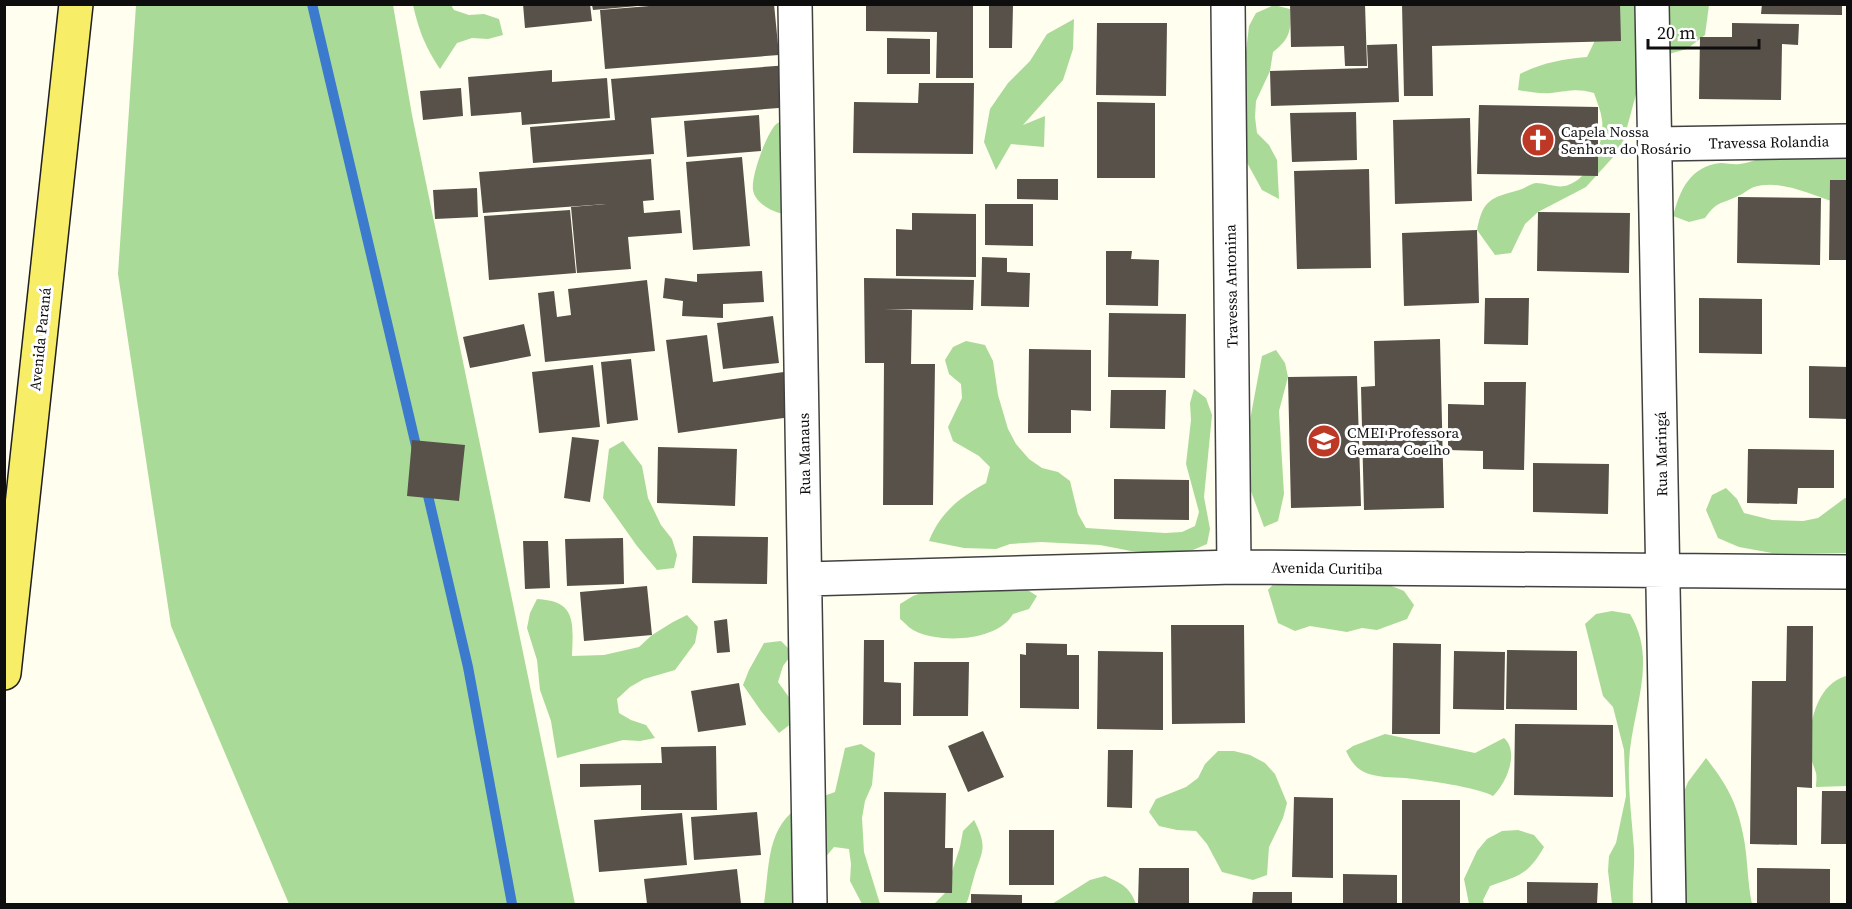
<svg xmlns="http://www.w3.org/2000/svg" width="1852" height="909" viewBox="0 0 1852 909" font-family="'Source Serif 4',serif">
<style>
.forest{fill:#aada98}
.lines{fill:none;stroke-linecap:round;stroke-linejoin:round}
.stream{stroke:#3b7acc;stroke-width:10}
.building{fill:#57514a}
.minor-casing{stroke:#414141;stroke-width:36}
.major-casing{stroke:#1f1f1f;stroke-width:36}
.minor{stroke:#fff;stroke-width:33}
.major{stroke:#f7ed66;stroke-width:33}
.labels{text-anchor:middle;dominant-baseline:central;stroke-width:6;stroke-linejoin:round;paint-order:stroke}
.poi-label{font-size:15px;fill:#0e0e0e;stroke:#fff;text-anchor:start}
.street-label{font-size:15px;fill:#0e0e0e;stroke:#fff}
</style>
<rect width="100%" height="100%" fill="#fffeef"/>
<path class="forest" d="M 136,5 L 393,5 L 412,115 L 575,904 L 289,904 L 171,626 L 118,274 Z
M 413,5 L 451,5 L 454,10 L 469,15 L 484,14 L 499,19 L 503,35 L 488,39 L 472,38 L 457,43 L 440,69 C 425,46 419,31 413,5 Z
M 1274,5 L 1290,9 C 1291,30 1291,38 1273,52 L 1270,71 L 1256,101 L 1255,117 L 1257,133 L 1269,145 L 1277,160 L 1279,199 L 1262,190 L 1239,148 L 1242,86 L 1249,26 L 1256,13 Z
M 1619,5 L 1709,5 L 1705,35 L 1687,49 L 1672,53 L 1645,72 L 1638,87 L 1623,142 L 1615,155 L 1586,187 L 1538,212 L 1525,224 L 1511,253 L 1495,255 L 1477,230 C 1483,199 1491,198 1519,190 C 1525,188 1530,184 1536,183 C 1546,183 1559,189 1568,185 C 1590,178 1605,142 1602,120 C 1601,111 1597,102 1594,93 C 1576,88 1570,91 1551,93 C 1540,94 1529,92 1518,90 L 1520,74 C 1541,63 1563,59 1587,57 L 1602,26 Z
M 1074,19 L 1073,49 L 1063,80 L 1023,125 L 1045,116 L 1044,147 L 1011,144 L 996,170 L 984,142 L 990,109 L 1008,83 L 1030,61 L 1047,34 Z
M 785,121 L 785,214 C 773,213 755,203 753,190 C 751,176 765,139 773,128 C 776,123 779,122 785,121 Z
M 1767,155 L 1847,157 L 1847,188 L 1835,202 C 1810,195 1781,179 1754,187 C 1748,189 1744,194 1738,196 C 1720,205 1718,200 1705,218 L 1689,222 L 1673,216 C 1680,190 1690,166 1721,163 C 1727,163 1733,165 1740,164 C 1749,163 1758,159 1767,155 Z
M 966,341 L 985,345 L 993,361 L 998,395 L 1008,429 L 1016,444 L 1029,459 L 1042,468 L 1058,472 L 1070,481 L 1078,514 L 1086,528 L 1165,533 L 1182,532 L 1195,526 L 1199,512 L 1186,464 L 1191,420 L 1190,403 L 1194,389 L 1206,398 L 1212,415 L 1204,497 L 1210,529 L 1207,544 L 1193,550 L 1176,554 L 1131,551 L 1100,545 L 1041,542 L 1010,544 L 996,549 L 964,548 L 929,541 C 940,513 960,497 986,483 L 990,467 L 979,456 L 953,441 L 948,427 L 962,398 L 961,384 L 949,374 L 945,360 L 953,347 Z
M 1276,350 L 1285,363 L 1288,377 L 1279,411 L 1284,494 L 1278,521 L 1264,527 L 1248,483 L 1247,436 L 1262,356 Z
M 623,441 L 642,466 L 648,498 L 661,525 L 672,539 L 677,555 L 674,568 L 657,570 L 637,546 L 603,498 L 609,449 Z
M 1726,488 L 1737,499 L 1744,513 L 1772,520 L 1803,521 L 1818,518 L 1845,498 L 1847,498 L 1847,553 L 1772,553 L 1739,547 L 1718,538 L 1706,510 L 1712,495 Z
M 1372,578 L 1404,591 L 1414,605 L 1407,619 L 1377,630 L 1362,628 L 1347,632 L 1310,626 L 1295,631 L 1278,623 L 1268,590 L 1278,579 Z
M 1026,589 L 1037,596 L 1029,609 L 1013,614 C 998,641 941,644 915,631 C 910,629 905,623 900,619 L 900,604 L 913,596 L 930,590 Z
M 537,599 C 577,601 573,623 572,656 L 604,655 L 639,647 L 652,635 L 673,622 L 687,615 L 698,627 L 695,643 L 675,670 L 644,679 L 630,687 L 617,699 L 619,713 L 631,720 L 646,725 L 655,738 L 640,741 L 623,740 L 557,758 L 551,721 L 540,690 L 537,660 L 527,628 L 530,613 Z
M 1612,611 L 1630,614 C 1659,662 1631,711 1629,762 C 1628,791 1632,820 1634,849 C 1635,868 1632,886 1633,904 L 1612,904 L 1608,871 L 1609,856 L 1616,843 L 1626,796 L 1624,750 L 1613,707 L 1603,696 L 1585,624 L 1596,614 Z
M 781,641 L 793,653 L 783,666 L 778,682 L 796,707 L 792,723 L 779,733 L 761,711 L 743,685 L 749,670 L 764,643 Z
M 1846,676 L 1847,786 L 1816,787 C 1816,783 1817,777 1816,773 C 1814,766 1810,759 1810,751 C 1808,724 1817,684 1846,676 Z
M 1385,734 L 1475,753 L 1504,738 C 1520,752 1506,784 1493,796 C 1477,787 1425,780 1405,778 C 1392,777 1377,778 1364,772 C 1355,768 1350,759 1346,751 L 1353,746 Z
M 861,744 L 875,753 L 872,785 L 865,801 L 862,818 L 864,852 L 880,904 L 862,904 L 850,881 L 851,864 L 849,849 L 834,847 L 824,859 L 820,904 L 764,904 C 770,867 765,825 804,804 C 814,799 825,796 835,792 L 845,748 Z
M 1218,751 L 1234,751 L 1250,755 L 1265,763 L 1275,774 L 1287,803 L 1283,818 L 1269,847 L 1267,875 L 1253,880 L 1222,872 L 1207,844 L 1196,831 L 1177,830 L 1159,826 L 1149,812 L 1156,799 L 1186,787 L 1198,778 L 1205,764 Z
M 1706,758 C 1725,782 1737,802 1743,834 C 1748,857 1747,881 1752,904 L 1673,904 L 1675,813 L 1688,782 Z
M 974,820 C 990,851 980,852 973,881 C 970,890 970,896 966,904 L 934,904 L 945,893 L 960,847 L 963,831 Z
M 1518,830 L 1534,835 L 1544,847 C 1527,876 1520,875 1490,886 L 1483,900 L 1484,904 L 1469,904 L 1464,879 L 1477,851 L 1487,839 L 1502,831 Z
M 1105,876 C 1121,883 1130,887 1136,904 L 1052,904 L 1090,880 Z"/>
<g class="lines">
<path class="stream" d="M 312,4 L 418,454
M 426,487 L 468,667 L 512,904"/>
</g>
<path class="building" d="M 523,4 L 590,4 L 592,21 L 525,28 Z
M 674,4 L 774,4 L 779,55 L 605,69 L 600,10 Z
M 866,4 L 973,4 L 973,78 L 936,78 L 937,32 L 866,31 Z
M 1290,4 L 1365,4 L 1367,66 L 1345,66 L 1344,46 L 1291,47 Z
M 1402,4 L 1620,4 L 1621,41 L 1432,46 L 1433,96 L 1404,96 Z
M 1762,4 L 1842,4 L 1842,15 L 1761,14 Z
M 592,5 L 638,5 L 638,6 L 593,10 Z
M 989,5 L 1013,6 L 1012,48 L 989,48 Z
M 1097,23 L 1167,23 L 1166,96 L 1096,95 Z
M 1732,23 L 1799,24 L 1798,45 L 1782,44 L 1781,100 L 1699,99 L 1700,37 L 1732,37 Z
M 887,38 L 930,39 L 930,74 L 887,74 Z
M 1397,44 L 1399,102 L 1271,106 L 1270,71 L 1368,68 L 1367,45 Z
M 789,65 L 792,107 L 651,118 L 654,154 L 533,163 L 530,127 L 615,120 L 611,79 Z
M 552,70 L 552,82 L 607,78 L 610,118 L 522,125 L 521,112 L 471,116 L 468,77 Z
M 919,83 L 974,83 L 973,154 L 853,153 L 854,102 L 918,103 Z
M 461,88 L 463,116 L 423,120 L 420,91 Z
M 1097,102 L 1155,103 L 1155,178 L 1097,178 Z
M 1479,105 L 1598,107 L 1598,176 L 1477,174 Z
M 1356,112 L 1357,160 L 1292,162 L 1290,113 Z
M 759,115 L 761,151 L 687,157 L 684,121 Z
M 1470,118 L 1472,201 L 1395,204 L 1393,120 Z
M 742,157 L 750,246 L 693,250 L 686,162 Z
M 651,159 L 654,200 L 643,201 L 644,213 L 680,210 L 682,233 L 628,237 L 631,269 L 577,273 L 571,207 L 606,204 L 483,213 L 479,172 Z
M 1369,169 L 1371,268 L 1297,269 L 1294,171 Z
M 1017,179 L 1058,179 L 1058,200 L 1017,199 Z
M 1830,180 L 1848,180 L 1848,260 L 1829,260 Z
M 477,188 L 478,217 L 435,219 L 433,190 Z
M 1738,197 L 1821,198 L 1820,265 L 1737,263 Z
M 985,204 L 1033,204 L 1033,246 L 985,245 Z
M 570,210 L 576,273 L 489,280 L 484,216 Z
M 1538,212 L 1630,213 L 1629,273 L 1537,271 Z
M 912,213 L 976,214 L 976,277 L 896,276 L 896,229 L 912,230 Z
M 1477,230 L 1479,303 L 1404,306 L 1402,233 Z
M 1106,251 L 1132,251 L 1131,259 L 1159,260 L 1158,306 L 1106,305 Z
M 982,257 L 1007,258 L 1007,272 L 1030,273 L 1029,307 L 981,306 Z
M 762,271 L 764,302 L 723,304 L 723,318 L 682,316 L 683,301 L 663,298 L 665,278 L 697,282 L 697,274 Z
M 864,278 L 974,280 L 973,310 L 884,309 L 912,310 L 911,364 L 935,364 L 933,505 L 883,505 L 884,363 L 865,363 Z
M 647,280 L 655,351 L 545,362 L 538,293 L 554,291 L 557,317 L 571,315 L 568,289 Z
M 1485,298 L 1529,298 L 1528,345 L 1484,344 Z
M 1699,298 L 1762,299 L 1762,354 L 1699,353 Z
M 1109,313 L 1186,314 L 1185,378 L 1108,377 Z
M 773,316 L 779,363 L 723,369 L 717,323 Z
M 524,324 L 531,356 L 470,368 L 463,337 Z
M 707,335 L 713,382 L 791,371 L 798,416 L 678,433 L 666,340 Z
M 1440,339 L 1444,508 L 1364,510 L 1361,387 L 1375,386 L 1374,341 Z
M 1029,349 L 1091,350 L 1091,411 L 1071,410 L 1071,433 L 1028,433 Z
M 631,359 L 638,420 L 607,424 L 601,362 Z
M 593,365 L 600,427 L 539,433 L 532,372 Z
M 1809,366 L 1848,367 L 1848,419 L 1809,418 Z
M 1357,376 L 1361,506 L 1291,508 L 1288,377 Z
M 1484,382 L 1526,382 L 1524,470 L 1483,469 L 1483,451 L 1448,450 L 1448,404 L 1484,405 Z
M 1111,390 L 1166,390 L 1165,429 L 1110,428 Z
M 572,437 L 599,440 L 590,502 L 564,498 Z
M 412,440 L 465,445 L 459,501 L 407,496 Z
M 658,447 L 737,449 L 735,506 L 657,503 Z
M 1748,449 L 1834,450 L 1834,488 L 1798,488 L 1797,504 L 1747,503 Z
M 1533,463 L 1609,464 L 1608,514 L 1533,512 Z
M 1114,479 L 1189,480 L 1189,520 L 1114,519 Z
M 693,536 L 768,537 L 767,584 L 692,583 Z
M 623,538 L 624,584 L 567,586 L 565,539 Z
M 523,541 L 548,541 L 550,588 L 525,589 Z
M 647,586 L 652,635 L 584,641 L 580,592 Z
M 727,619 L 730,652 L 717,653 L 714,621 Z
M 1171,625 L 1244,625 L 1245,723 L 1172,724 Z
M 1787,626 L 1813,626 L 1812,788 L 1797,787 L 1797,845 L 1750,844 L 1752,681 L 1786,681 Z
M 864,640 L 884,640 L 884,682 L 901,683 L 901,725 L 863,725 Z
M 1026,643 L 1067,644 L 1067,655 L 1079,655 L 1079,709 L 1020,708 L 1020,654 L 1026,655 Z
M 1393,643 L 1441,644 L 1440,734 L 1392,734 Z
M 1507,650 L 1577,651 L 1577,710 L 1506,709 Z
M 1098,651 L 1163,652 L 1163,730 L 1097,729 Z
M 1454,651 L 1505,652 L 1504,710 L 1453,709 Z
M 914,662 L 969,662 L 968,716 L 913,716 Z
M 739,683 L 746,725 L 698,732 L 691,691 Z
M 1515,724 L 1613,725 L 1613,797 L 1514,795 Z
M 983,731 L 1004,777 L 968,792 L 948,746 Z
M 716,746 L 717,810 L 641,810 L 641,785 L 580,787 L 580,764 L 662,763 L 661,747 Z
M 1108,750 L 1133,750 L 1132,808 L 1107,807 Z
M 1822,791 L 1848,791 L 1848,844 L 1821,844 Z
M 884,792 L 946,793 L 945,848 L 953,848 L 952,893 L 884,892 Z
M 1294,797 L 1333,798 L 1333,878 L 1292,877 Z
M 1402,800 L 1460,800 L 1460,904 L 1402,904 Z
M 757,812 L 761,855 L 694,860 L 691,817 Z
M 682,813 L 687,865 L 599,872 L 594,820 Z
M 1009,830 L 1054,830 L 1054,885 L 1009,885 Z
M 1139,868 L 1189,868 L 1189,904 L 1138,904 Z
M 1757,868 L 1830,869 L 1830,904 L 1757,904 Z
M 737,869 L 741,904 L 647,904 L 644,879 Z
M 1343,874 L 1397,875 L 1397,904 L 1343,904 Z
M 1527,882 L 1598,883 L 1597,904 L 1527,904 Z
M 1253,892 L 1292,892 L 1292,904 L 1252,904 Z
M 971,894 L 1022,895 L 1022,904 L 971,904 Z"/>
<g class="lines">
<g class="minor-casing">
<path id="minor" d="M 795,4 L 810,904
M 1228,4 L 1234,567
M 1652,4 L 1669,904
M 1655,144 L 1848,141
M 806,579 L 1234,567 L 1848,572"/>
</g>
<g class="major-casing">
<path id="major" d="M 4,673 L 76,4"/>
</g>
<use href="#minor" class="minor"/>
<use href="#major" class="major"/>
</g>
<defs>
<g id="church-disc" transform="scale(1.725)"><circle r="9.5" fill="#bd3926" stroke="#fff"/><path d="M-1.2-6h2.4v3.5h3.3v2.4h-3.3V6h-2.4V-.1h-3.3v-2.4h3.3Z" fill="#fff"/></g>
<g id="school-disc" transform="scale(1.725)"><circle r="9.5" fill="#bd3926" stroke="#fff"/><path d="M0-5L7-2L0 1L-7-2ZM-4 1L0 2.5L4 1V4Q0 6-4 4Z" fill="#fff"/></g>
</defs>
<g fill-rule="evenodd">
<use href="#church-disc" x="1538" y="140"/>
<use href="#school-disc" x="1324" y="441"/>
</g>
<g class="labels">
<g class="poi-label">
<text x="1561" y="131">Capela Nossa<tspan x="1561" dy="17">Senhora do Rosário</tspan></text>
<text x="1347" y="432">CMEI Professora<tspan x="1347" dy="17">Gemara Coelho</tspan></text>
</g>
<g class="street-label">
<text transform="translate(1769 142) rotate(-1)">Travessa Rolandia</text>
<text transform="translate(1231 286) rotate(-91)">Travessa Antonina</text>
<text transform="translate(40 339) rotate(-84)">Avenida Paraná</text>
<text transform="translate(804 454) rotate(-91)">Rua Manaus</text>
<text transform="translate(1661 454) rotate(-91)">Rua Maringá</text>
<text transform="translate(1327 568) rotate(1)">Avenida Curitiba</text>
</g>
</g>
<rect width="1852" height="909" fill="none" stroke="#0e0e0e" stroke-width="12"/>
<path d="M1648 39v9h111v-9" fill="none" stroke="#0e0e0e" stroke-width="3"/>
<text x="1657" y="39" font-size="18" fill="#0e0e0e" stroke="#ffffff" stroke-width="4.5" paint-order="stroke">20 m</text>
</svg>
